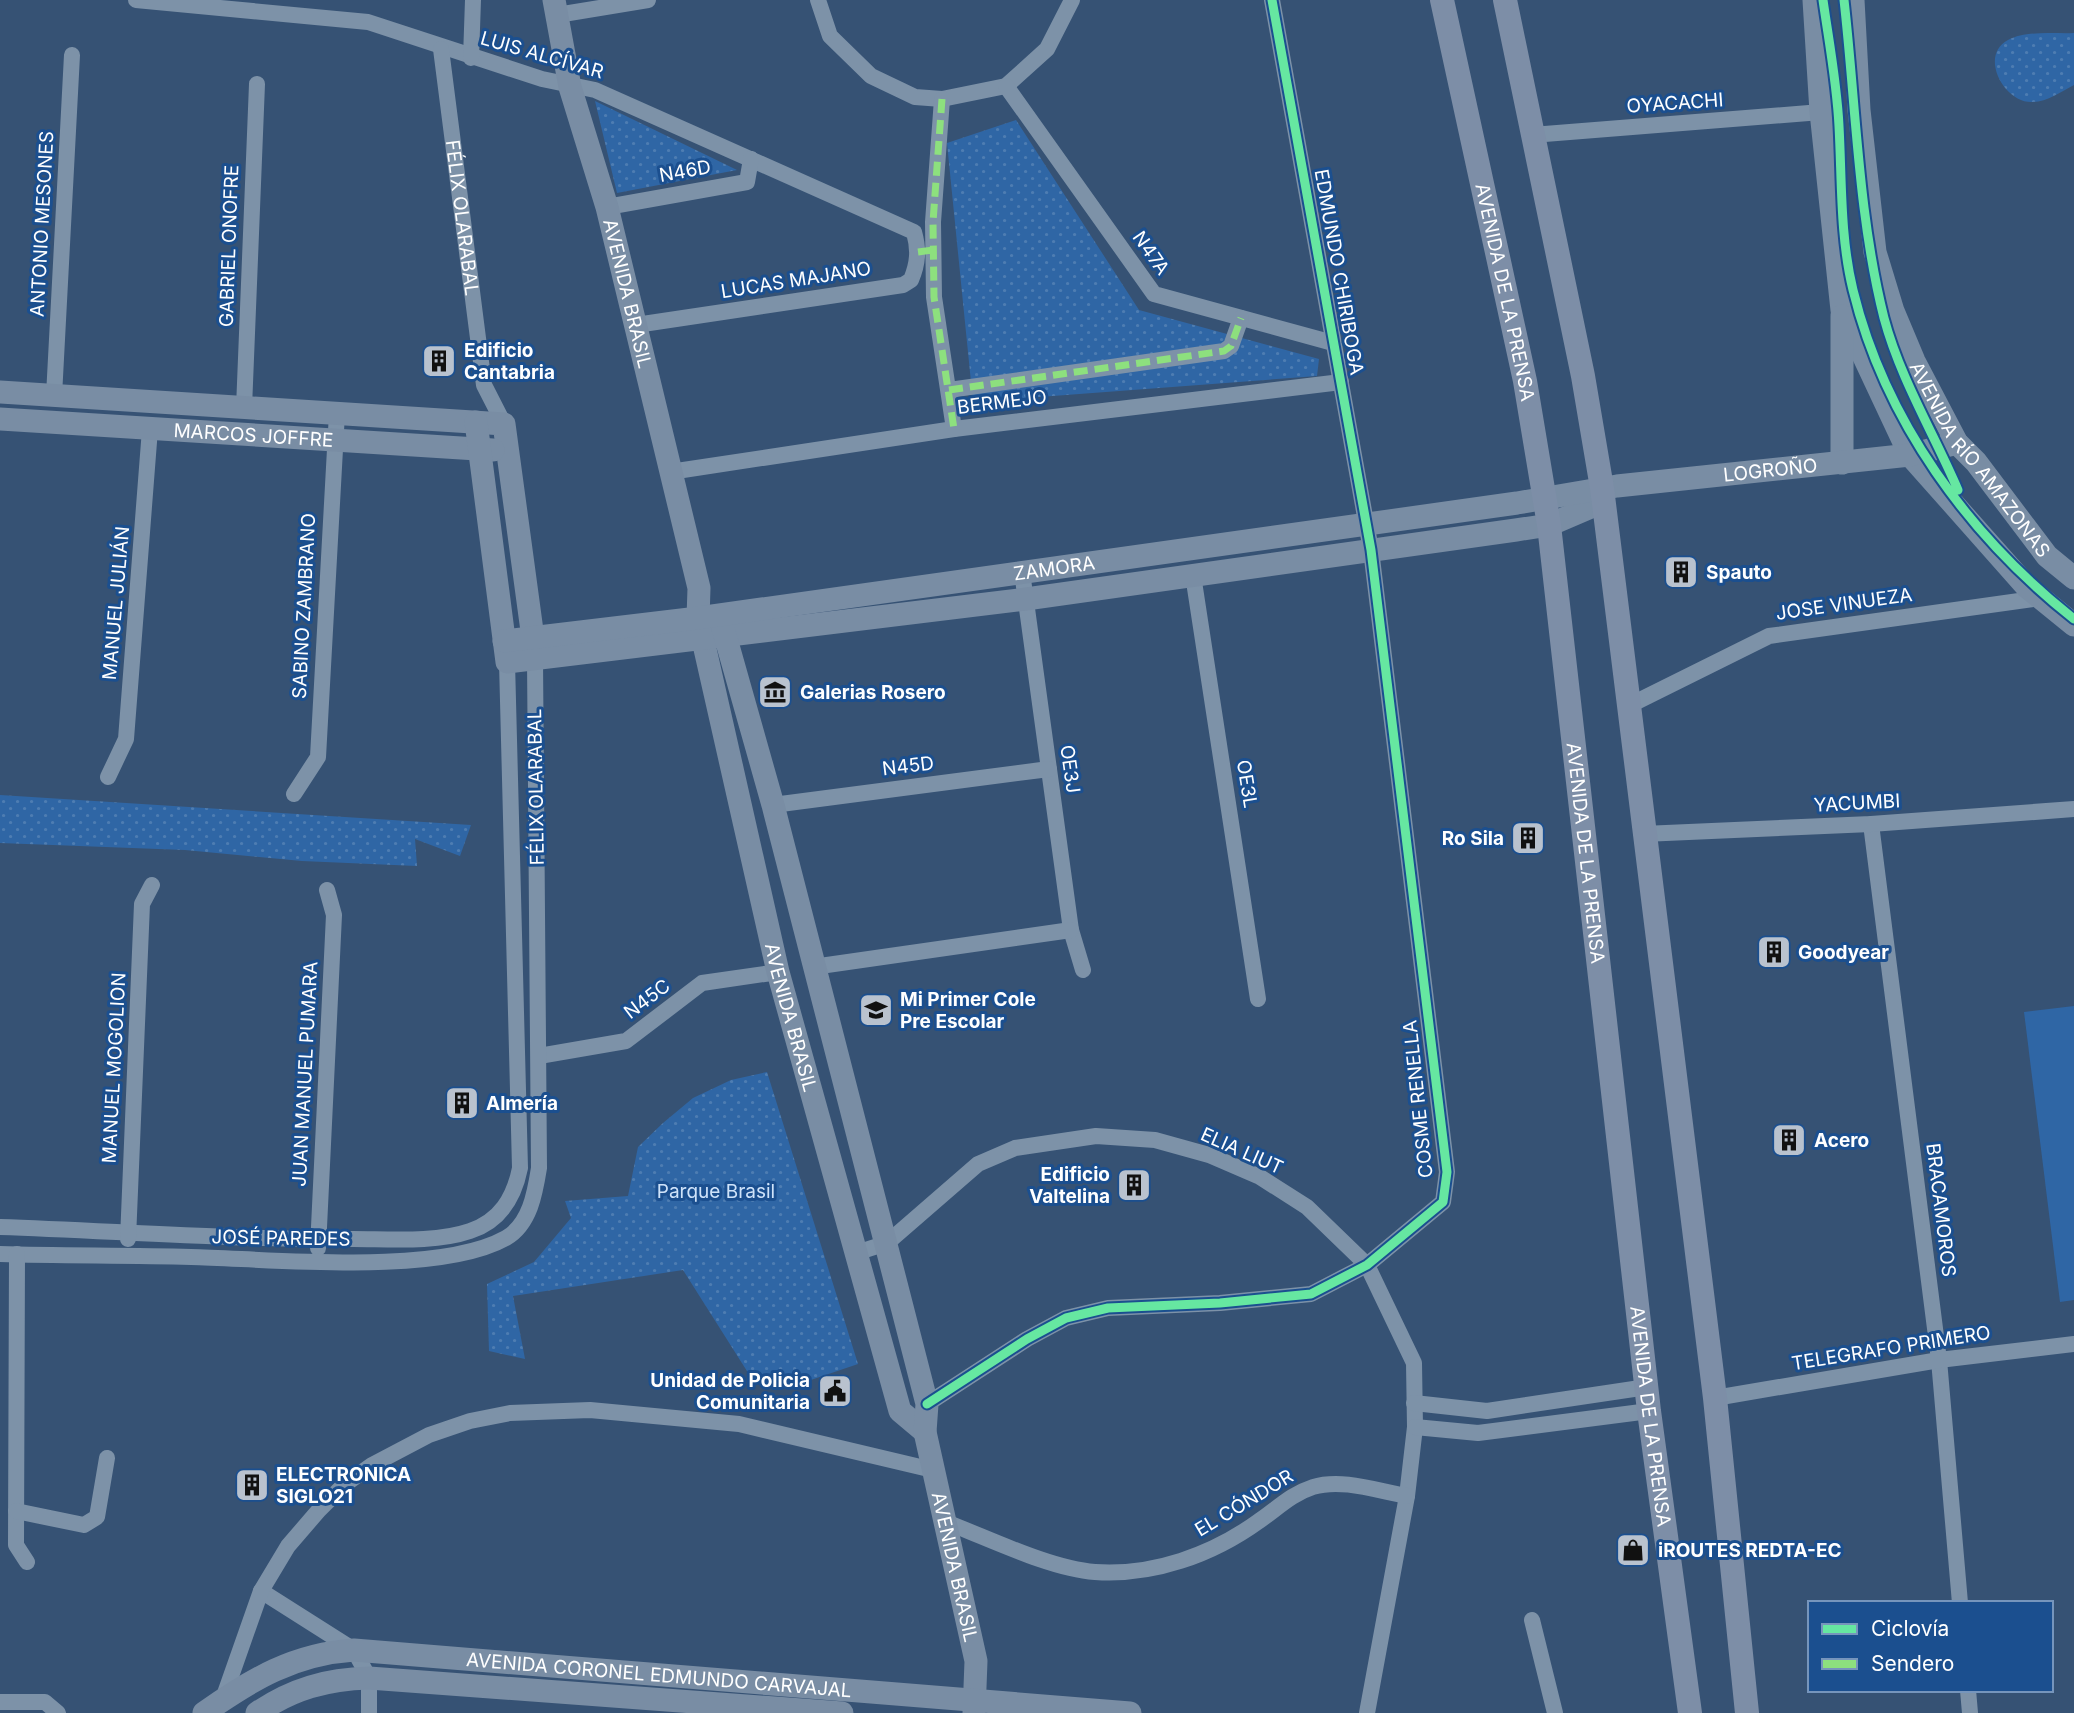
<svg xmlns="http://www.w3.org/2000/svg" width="2074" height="1713" viewBox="0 0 2074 1713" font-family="Inter,sans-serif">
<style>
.green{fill:url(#green-dots)}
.pitch{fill:#2f66a5}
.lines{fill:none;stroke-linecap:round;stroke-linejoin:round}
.street{stroke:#7d92a8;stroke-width:16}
.secondary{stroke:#798da4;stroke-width:23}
.primary{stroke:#7d8ea7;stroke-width:24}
.quiet{stroke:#8de07e;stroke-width:7;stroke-dasharray:14 7;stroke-linecap:butt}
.cycleway-casing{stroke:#1b4f8f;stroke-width:13}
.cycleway{stroke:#66e7a1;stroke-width:9}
.labels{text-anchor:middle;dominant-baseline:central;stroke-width:6;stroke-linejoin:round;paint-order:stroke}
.street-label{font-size:19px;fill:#fff;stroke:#1b4f8f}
.poi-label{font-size:19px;font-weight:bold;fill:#fff;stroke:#1b4f8f;text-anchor:start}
.park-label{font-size:19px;fill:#cfe3fa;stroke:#1b4f8f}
</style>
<defs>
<pattern id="green-dots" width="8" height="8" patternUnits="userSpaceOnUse" patternTransform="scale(1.75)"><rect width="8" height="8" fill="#2f66a5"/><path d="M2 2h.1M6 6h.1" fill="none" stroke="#4e7db2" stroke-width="1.8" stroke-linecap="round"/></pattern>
</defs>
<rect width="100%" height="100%" fill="#365274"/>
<path class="green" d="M 2074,33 L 2074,85 C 2062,91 2047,102 2033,102 C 2005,104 1978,56 2008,40 C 2026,30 2055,34 2074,33 Z
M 595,101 L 737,170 L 617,193 Z
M 1016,120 L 1139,310 L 1319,359 L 1317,376 L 973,402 L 947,143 Z
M 0,795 L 471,825 L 460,856 L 415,839 L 417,866 L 302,861 L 185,850 L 0,843 Z
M 767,1072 L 858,1364 L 796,1385 L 761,1375 L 752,1379 L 683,1270 L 513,1296 L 525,1359 L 489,1351 L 487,1284 L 534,1262 L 571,1218 L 565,1201 L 628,1196 L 638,1147 L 663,1123 L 693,1098 L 731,1080 Z"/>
<path class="pitch" d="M 2074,1006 L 2074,1300 L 2060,1302 L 2024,1012 Z"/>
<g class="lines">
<g class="street">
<path d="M 136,0 L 368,22 L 542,79 L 595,90 L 914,232 C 919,250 918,263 911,280 L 903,285 L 636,325"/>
<path d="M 818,0 L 830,36 L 871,76 L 915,97 L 942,99 L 1006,86 L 1047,49 L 1072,0"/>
<path d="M 557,15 L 648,0"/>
<path id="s1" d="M 441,49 L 484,385 L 504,424"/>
<path d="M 471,58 L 473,0"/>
<path d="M 1006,86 L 1154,294 L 1333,343"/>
<path d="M 942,99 L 933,222 L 934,297 L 954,429"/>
<path d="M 1532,135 L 1821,112"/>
<path d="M 607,207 L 747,182 L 751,159"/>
<path d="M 949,390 L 1224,351 L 1231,346 L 1241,318"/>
<path d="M 54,396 L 72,55"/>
<path d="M 244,408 L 257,84"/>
<path d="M 670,472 L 954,429 L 1341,382"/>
<path d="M 1022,572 L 1071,930 L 1083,970"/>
<path d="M 1193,575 L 1258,999"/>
<path d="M 1628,706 L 1769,636 L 2040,598"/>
<path d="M 108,777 L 126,739 L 150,429"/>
<path d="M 294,794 L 318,757 L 337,413"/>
<path d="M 773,805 L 1049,769"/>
<path d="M 1871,824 L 1939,1360 L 1960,1603"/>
<path d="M 1643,834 L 1871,824 L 2074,809"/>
<path d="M 813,967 L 1071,930"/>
<path d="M 539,1056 L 626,1041 L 702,983 L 778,972"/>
<path d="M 0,1227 C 117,1231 235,1240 353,1239 C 389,1239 435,1243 470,1231 C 500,1221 514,1198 520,1168 L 507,662"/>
<path d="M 128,1239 L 142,904 L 152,885"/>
<path d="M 318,1248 L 334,915 L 327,890"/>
<path d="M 856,1253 L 887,1243 L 978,1164 L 1015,1148 L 1096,1136 L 1155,1140 L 1209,1155 L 1260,1177 L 1307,1207 L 1367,1265 L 1414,1363 L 1415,1427 L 1407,1496 L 1367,1713"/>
<path d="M 0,1254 C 64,1256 127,1255 191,1257 C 272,1259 438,1276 506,1238 C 530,1224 535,1193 539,1168 L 535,659"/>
<path d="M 17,1254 L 16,1545 L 27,1562"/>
<path d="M 1715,1398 L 1939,1360 L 2074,1344"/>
<path d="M 1414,1403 L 1487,1411 L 1647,1387"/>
<path d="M 927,1404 L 1027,1339 L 1066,1318 L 1108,1308 L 1220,1303 L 1311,1294 L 1367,1265 L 1443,1202 L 1447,1172 L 1371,550 L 1272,0"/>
<path d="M 1415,1427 L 1478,1433 L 1649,1411"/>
<path d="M 16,1511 L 84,1525 L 97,1517 L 107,1458"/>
<path d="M 943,1521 C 986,1537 1050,1569 1095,1572 C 1153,1576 1212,1555 1259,1521 C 1277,1509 1291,1494 1313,1487 C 1342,1478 1378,1491 1407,1496"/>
<path d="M 261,1591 L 354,1650 L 369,1678 L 369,1713"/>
<path d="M 1532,1620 L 1555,1713"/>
<path d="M 1968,1690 L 1970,1713"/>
<path d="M 223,1699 L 261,1591 L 288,1546 L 319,1510 L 344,1485 L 372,1465 L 429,1435 L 470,1421 L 510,1413 L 590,1410 L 739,1424 L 933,1470"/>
<path d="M 0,1702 L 45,1702 L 58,1713"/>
</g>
<g class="secondary">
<path id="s2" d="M 554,0 L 570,87 L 607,207 L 699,588 L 698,618 L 778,972 L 900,1411 L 925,1432"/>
<path d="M 1814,0 L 1821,112 L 1842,310 L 1910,455 L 2027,587 L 2074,625"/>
<path id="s3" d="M 1853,0 L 1859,110 L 1875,252 L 1893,311 L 1914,361 L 1957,443 L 1976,462 L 2047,556 L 2074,578"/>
<path d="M 1842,316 L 1842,463"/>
<path d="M 0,392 L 504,424 L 535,653"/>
<path id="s4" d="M 0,419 L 493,450"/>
<path d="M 476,422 L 507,662 L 1026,599 L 1516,530 L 1549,525 L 1591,507 L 1602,488"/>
<path id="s5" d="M 721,621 L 773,805 L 927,1404 L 925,1432 L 976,1661 L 974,1713"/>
<path id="s6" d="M 504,641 L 698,618 L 1517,503 L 1617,486 L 1910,455 L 1957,443"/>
<path id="s7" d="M 204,1713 C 252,1679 294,1654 354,1650 L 1130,1713"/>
<path d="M 257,1713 C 292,1689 327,1679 369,1678 L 842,1713"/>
</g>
<g class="primary">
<path id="s8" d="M 1442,0 L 1525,381 L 1549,525 L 1649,1411 L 1690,1713"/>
<path d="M 1505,0 L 1583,376 L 1602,488 L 1715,1398 L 1747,1713"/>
</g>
<path class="quiet" d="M 942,99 L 933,222 L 934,297 L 954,429
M 918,252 L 933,250
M 949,390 L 1224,351 L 1231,346 L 1241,318"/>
<g class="cycleway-casing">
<path id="cycleway" d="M 1823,0 C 1829,42 1837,84 1839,126 C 1842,181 1840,237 1853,290 C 1885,421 1969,536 2074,619
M 1844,0 C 1856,106 1858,215 1884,318 C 1900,378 1934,434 1958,490
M 927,1404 L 1027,1339 L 1066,1318 L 1108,1308 L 1220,1303 L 1311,1294 L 1367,1265 L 1443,1202 L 1447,1172 L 1371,550 L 1272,0"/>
</g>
<use href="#cycleway" class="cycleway"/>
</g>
<defs>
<g id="building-square" transform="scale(1.75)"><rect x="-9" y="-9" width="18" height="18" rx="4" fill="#b9c2ce" stroke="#1b4f8f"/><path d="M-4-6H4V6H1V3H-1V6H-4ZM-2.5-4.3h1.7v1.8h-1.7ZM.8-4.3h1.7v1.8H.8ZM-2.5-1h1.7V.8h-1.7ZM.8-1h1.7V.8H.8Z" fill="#111"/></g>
<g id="museum-square" transform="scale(1.75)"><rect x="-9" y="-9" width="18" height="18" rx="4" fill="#b9c2ce" stroke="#1b4f8f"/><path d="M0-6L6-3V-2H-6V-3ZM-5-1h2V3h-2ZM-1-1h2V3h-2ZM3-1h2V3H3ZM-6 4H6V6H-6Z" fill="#111"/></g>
<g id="school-square" transform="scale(1.75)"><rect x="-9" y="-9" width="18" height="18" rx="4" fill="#b9c2ce" stroke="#1b4f8f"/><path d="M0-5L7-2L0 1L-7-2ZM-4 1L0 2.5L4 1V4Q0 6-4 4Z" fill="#111"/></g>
<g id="civic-square" transform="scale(1.75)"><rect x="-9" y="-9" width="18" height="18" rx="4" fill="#b9c2ce" stroke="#1b4f8f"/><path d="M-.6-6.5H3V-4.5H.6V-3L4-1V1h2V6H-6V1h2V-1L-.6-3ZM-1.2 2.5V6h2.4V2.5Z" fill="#111"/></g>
<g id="shop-square" transform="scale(1.75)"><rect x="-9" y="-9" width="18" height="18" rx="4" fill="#b9c2ce" stroke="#1b4f8f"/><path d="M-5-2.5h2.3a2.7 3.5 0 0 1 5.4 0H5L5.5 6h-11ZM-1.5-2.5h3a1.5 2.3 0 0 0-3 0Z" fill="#111"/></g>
</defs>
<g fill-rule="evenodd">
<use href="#building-square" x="439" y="361"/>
<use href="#building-square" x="1681" y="572"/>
<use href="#museum-square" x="775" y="692"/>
<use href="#building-square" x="1528" y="838"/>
<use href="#building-square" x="1774" y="952"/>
<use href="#school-square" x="876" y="1010"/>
<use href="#building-square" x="462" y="1103"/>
<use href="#building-square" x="1789" y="1140"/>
<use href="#building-square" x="1134" y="1185"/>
<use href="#civic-square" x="835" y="1391"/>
<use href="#building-square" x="252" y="1485"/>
<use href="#shop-square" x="1633" y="1550"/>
</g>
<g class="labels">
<g class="street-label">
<text transform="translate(542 55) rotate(16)">LUIS ALCÍVAR</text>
<text transform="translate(1675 103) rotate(-4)">OYACACHI</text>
<text transform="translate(685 171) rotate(-10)">N46D</text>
<text stroke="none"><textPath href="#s1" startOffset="170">FÉLIX OLARABAL</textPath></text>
<text transform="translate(42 224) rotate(-87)">ANTONIO MESONES</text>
<text transform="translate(229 246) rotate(-88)">GABRIEL ONOFRE</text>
<text transform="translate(1151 253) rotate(55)">N47A</text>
<text transform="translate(1339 272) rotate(80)">EDMUNDO CHIRIBOGA</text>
<text transform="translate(796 280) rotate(-9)">LUCAS MAJANO</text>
<text stroke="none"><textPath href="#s8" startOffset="299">AVENIDA DE LA PRENSA</textPath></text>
<text stroke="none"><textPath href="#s2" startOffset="303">AVENIDA BRASIL</textPath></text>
<text transform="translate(1002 402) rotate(-7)">BERMEJO</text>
<text stroke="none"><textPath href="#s4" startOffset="254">MARCOS JOFFRE</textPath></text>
<text stroke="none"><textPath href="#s3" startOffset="488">AVENIDA RÍO AMAZONAS</textPath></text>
<text stroke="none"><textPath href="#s6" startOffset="1278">LOGROÑO</textPath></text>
<text stroke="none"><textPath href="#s6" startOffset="555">ZAMORA</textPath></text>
<text transform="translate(116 603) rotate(-85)">MANUEL JULIÁN</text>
<text transform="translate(1844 604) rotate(-8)">JOSE VINUEZA</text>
<text transform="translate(304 606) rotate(-87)">SABINO ZAMBRANO</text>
<text transform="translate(908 766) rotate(-7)">N45D</text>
<text transform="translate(1070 769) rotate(82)">OE3J</text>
<text transform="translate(1247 784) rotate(81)">OE3L</text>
<text transform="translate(536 787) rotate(-91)">FÉLIX OLARABAL</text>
<text transform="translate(1857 803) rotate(-3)">YACUMBI</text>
<text stroke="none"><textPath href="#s8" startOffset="866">AVENIDA DE LA PRENSA</textPath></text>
<text transform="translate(647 999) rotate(-37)">N45C</text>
<text stroke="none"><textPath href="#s2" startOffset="1046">AVENIDA BRASIL</textPath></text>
<text transform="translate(114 1068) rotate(-87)">MANUEL MOGOLION</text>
<text transform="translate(305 1074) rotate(-87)">JUAN MANUEL PUMARA</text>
<text transform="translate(1418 1099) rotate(-96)">COSME RENELLA</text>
<text transform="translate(1242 1151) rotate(24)">ELIA LIUT</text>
<text transform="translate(1941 1210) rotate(83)">BRACAMOROS</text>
<text transform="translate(281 1238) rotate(1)">JOSÉ PAREDES</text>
<text transform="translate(1891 1348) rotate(-9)">TELEGRAFO PRIMERO</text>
<text stroke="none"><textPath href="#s8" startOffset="1433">AVENIDA DE LA PRENSA</textPath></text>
<text transform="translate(1244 1503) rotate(-31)">EL CÓNDOR</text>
<text stroke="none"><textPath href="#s5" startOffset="976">AVENIDA BRASIL</textPath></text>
<text stroke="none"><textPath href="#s7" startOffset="471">AVENIDA CORONEL EDMUNDO CARVAJAL</textPath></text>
</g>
<g class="poi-label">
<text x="464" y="350">Edificio<tspan x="464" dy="22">Cantabria</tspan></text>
<text x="1706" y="572">Spauto</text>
<text x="800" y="692">Galerias Rosero</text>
<text x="1504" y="838" text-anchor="end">Ro Sila</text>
<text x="1798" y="952">Goodyear</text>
<text x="900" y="999">Mi Primer Cole<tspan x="900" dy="22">Pre Escolar</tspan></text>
<text x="486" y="1103">Almería</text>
<text x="1814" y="1140">Acero</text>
<text x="1110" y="1174" text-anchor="end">Edificio<tspan x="1110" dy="22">Valtelina</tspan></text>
<text x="810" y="1380" text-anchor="end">Unidad de Policia<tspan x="810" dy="22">Comunitaria</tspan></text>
<text x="276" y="1474">ELECTRONICA<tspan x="276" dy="22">SIGLO21</tspan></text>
<text x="1658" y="1550">iROUTES REDTA-EC</text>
</g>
<g class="park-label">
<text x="716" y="1191">Parque Brasil</text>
</g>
</g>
<rect x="1808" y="1601" width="245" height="91" fill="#1b4f8f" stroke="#7695bc" stroke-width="2"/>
<rect x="1822" y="1624" width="35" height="10" fill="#66e7a1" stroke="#7695bc" stroke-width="2"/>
<text x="1871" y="1636" font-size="21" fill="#ffffff">Ciclovía</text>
<rect x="1822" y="1659" width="35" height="10" fill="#8de07e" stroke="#7695bc" stroke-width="2"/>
<text x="1871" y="1671" font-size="21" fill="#ffffff">Sendero</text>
</svg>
